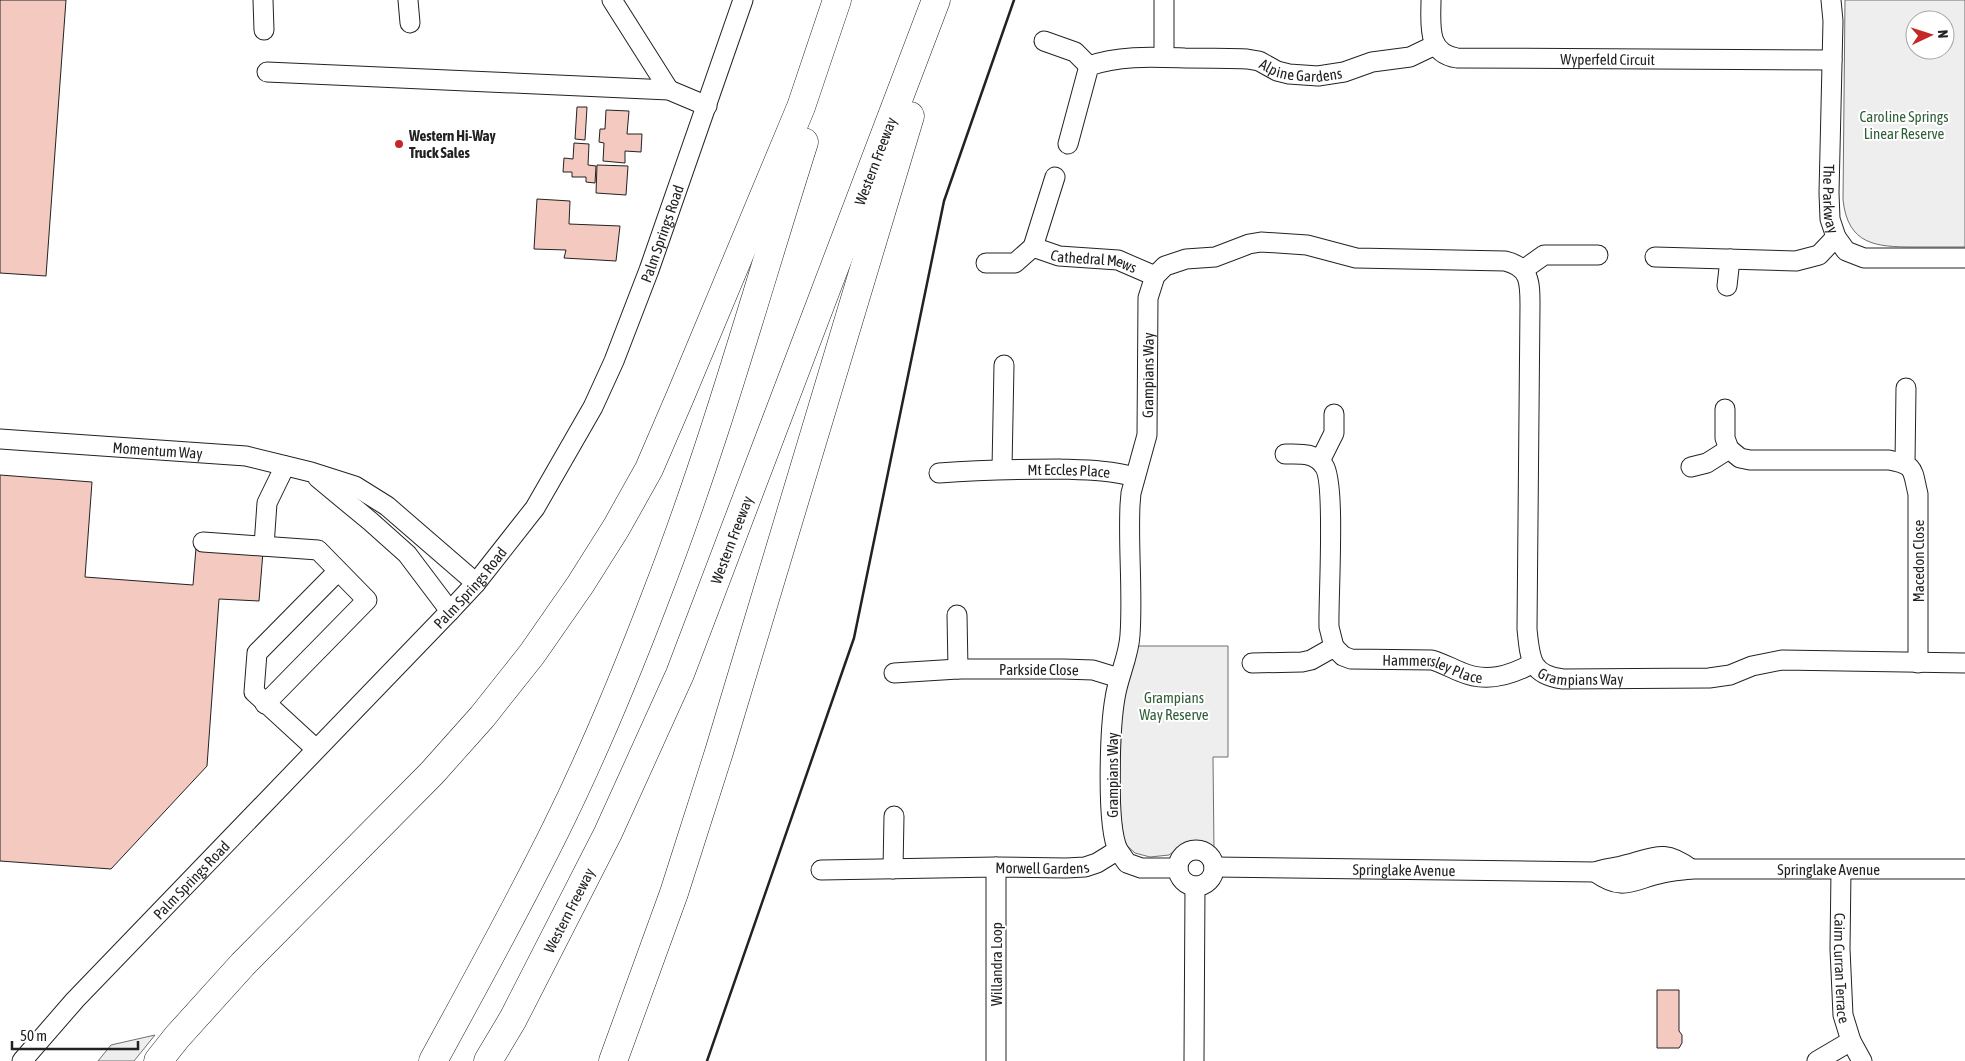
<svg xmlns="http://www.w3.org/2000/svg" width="1965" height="1061" viewBox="0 0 1965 1061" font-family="'Asap Condensed',sans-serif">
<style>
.green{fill:#eee;stroke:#6f6f6f;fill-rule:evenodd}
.building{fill:#f3c9c0;stroke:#222}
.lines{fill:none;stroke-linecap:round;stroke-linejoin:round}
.minor-casing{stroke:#222;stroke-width:21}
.highway-casing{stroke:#222;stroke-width:29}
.minor{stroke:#fff;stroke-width:19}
.highway{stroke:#fff;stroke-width:28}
.wall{stroke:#222;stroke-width:2.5}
.poi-dot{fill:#c62828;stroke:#fff;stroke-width:2}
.labels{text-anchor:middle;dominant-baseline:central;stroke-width:4;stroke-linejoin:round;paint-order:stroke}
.street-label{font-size:15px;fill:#222;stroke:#fff}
.park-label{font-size:15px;fill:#2f5e38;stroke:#fff}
.poi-label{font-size:15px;font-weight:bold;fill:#222;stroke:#fff;text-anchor:start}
</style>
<rect width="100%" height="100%" fill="#fff"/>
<path class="green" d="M 1845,0 L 1965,0 L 1965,247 C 1948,247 1931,247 1914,247 C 1876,247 1848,245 1843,200 ZM 1915,20 L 1945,20 L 1945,50 L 1915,50 Z
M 1138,646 L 1228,646 L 1228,757 L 1213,757 L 1214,851 L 1200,843 L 1191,843 L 1180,847 L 1169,855 L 1150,857 L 1135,853 L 1124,843 L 1120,810 L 1121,704 Z
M 155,1035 L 134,1061 L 98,1061 L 111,1045 Z"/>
<path class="building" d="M 0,0 L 66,0 L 46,276 L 0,273 Z
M 577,107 L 587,107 L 585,140 L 575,139 Z
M 606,110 L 629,111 L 627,134 L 642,134 L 641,152 L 625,151 L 625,163 L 603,161 L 604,143 L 599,142 L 600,129 L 605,129 Z
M 574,143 L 589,144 L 588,165 L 596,166 L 595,183 L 586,182 L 586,177 L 572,177 L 572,172 L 563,172 L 564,158 L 573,159 Z
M 597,165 L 628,166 L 626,195 L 596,193 Z
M 537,199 L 570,201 L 569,224 L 620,226 L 616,261 L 564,258 L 566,250 L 534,249 Z
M 0,475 L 92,482 L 85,577 L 193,585 L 196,548 L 263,552 L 259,601 L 219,599 L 207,766 L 111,869 L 0,861 Z
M 1657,990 L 1679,990 L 1679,1031 L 1682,1035 L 1682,1043 L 1679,1048 L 1657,1048 Z"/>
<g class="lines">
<g class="minor-casing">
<g id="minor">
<path d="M 263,0 L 264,30"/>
<path d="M 408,0 L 410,23"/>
<path d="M 612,0 L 669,90"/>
<path id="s1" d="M 1431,0 C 1431,24 1426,53 1457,58 L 1832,60"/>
<path id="s2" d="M 1831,0 L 1833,21 L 1829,193 L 1830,219 L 1836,237 L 1846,251 L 1864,258 L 1965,258"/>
<path d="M 1044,41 L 1075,52 L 1089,66"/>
<path d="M 1164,57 L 1164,0"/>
<path d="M 267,72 L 669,90 L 707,106"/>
<path id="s3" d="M 1068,144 L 1089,66 C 1119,55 1154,57 1185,58 C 1206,58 1227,58 1247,59 L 1259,61 L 1277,71 L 1289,74 L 1318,76 L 1344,72 L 1372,62 L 1410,57 L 1435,45"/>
<path d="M 1033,247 L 1055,177"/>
<path d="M 1655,257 L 1796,261 L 1819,255 L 1836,237"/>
<path id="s4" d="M 986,263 L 1015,263 L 1033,247 L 1059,256 L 1118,260 L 1155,276"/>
<path d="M 1523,270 L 1544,255 L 1598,255"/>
<path d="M 1727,286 L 1730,259"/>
<path d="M 1725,409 L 1725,438 L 1729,449"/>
<path id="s5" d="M 0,439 L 246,456 L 311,472 L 355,486 L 387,506 L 476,583"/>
<path d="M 1285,454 C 1300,454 1315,452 1324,466 C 1336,482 1328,600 1329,627 L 1334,647"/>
<path d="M 1320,461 L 1334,433 L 1334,414"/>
<path d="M 1905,463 L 1906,388"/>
<path d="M 1691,467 L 1707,463 L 1729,449 L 1740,458 L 1750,460 L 1889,460 C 1916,465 1912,470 1918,494 L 1918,663"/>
<path d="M 1002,468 L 1004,365"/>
<path id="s6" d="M 939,473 C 979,470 1018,469 1059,469 C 1085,470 1110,470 1135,477"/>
<path d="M 318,478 L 370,521 L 407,554 L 450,611"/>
<path d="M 203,542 L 318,550 L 367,600 L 265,704"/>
<path d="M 264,546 L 267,503 L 285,466"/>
<path d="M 957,615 L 958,669"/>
<path id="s7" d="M 1252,663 L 1302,662 L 1311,660 L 1334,647 L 1343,656 L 1351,659 L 1432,660 C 1442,663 1451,668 1461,672 C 1486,683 1510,676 1533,663"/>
<path id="s8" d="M 894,673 L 958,669 L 1063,669 L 1093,670 L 1119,678"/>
<path d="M 316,749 L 254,692 L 257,653 L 338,571"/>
<path id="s9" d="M 1118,850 C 1106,825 1110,727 1115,698 C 1118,677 1129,656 1130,635 C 1133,592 1128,548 1130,505 L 1131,493 L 1147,435 L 1148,298 L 1155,276 L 1165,266 L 1186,259 L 1215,257 L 1249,244 L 1261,242 L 1307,245 L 1356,258 L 1505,261 C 1530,267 1530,282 1530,305 L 1527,629 C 1530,658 1530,675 1563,679 L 1709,678 L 1730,675 L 1752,666 L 1782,660 L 1965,663"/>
<circle cx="1196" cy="868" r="18"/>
<path d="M 996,867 L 996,1061"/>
<path id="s10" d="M 1214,867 L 1595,872 C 1605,868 1615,868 1625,865 C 1654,858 1663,848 1691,869"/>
<path d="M 893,869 L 894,816"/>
<path id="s11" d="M 821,870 L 996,867 L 1066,868 L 1085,867 L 1097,863 L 1118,850 L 1127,863 L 1141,868 L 1178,868"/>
<path id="s12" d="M 1841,870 L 1840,949 L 1843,1015 L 1851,1041 L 1862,1061"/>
<path id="s13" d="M 1595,872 C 1624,893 1633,879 1663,873 C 1672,871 1681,870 1691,869 L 1965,869"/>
<path id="s14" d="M 22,1061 L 75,1000 L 450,611 L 476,583 L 535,508 L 593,407 L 614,361 L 649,270 L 743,0"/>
<path d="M 1194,1061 L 1195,886"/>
<path d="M 1817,1061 L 1851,1041"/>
</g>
</g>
<g class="highway-casing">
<g id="highway">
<path d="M 158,1061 L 177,1037 L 243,964 L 432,773 L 482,717 L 532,654 L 580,585 L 616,528 L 649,469 L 680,397 L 801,107 L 837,0"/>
<path d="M 433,1061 C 475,984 518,906 557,827 C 594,752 627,672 657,593 C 714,446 756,293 804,142"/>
<path id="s15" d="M 488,1061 L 513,1019 L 608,833 L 680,674 L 936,0"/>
<path d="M 613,1061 L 674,893 L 719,752 L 910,116"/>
</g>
</g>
<use href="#minor" class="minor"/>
<use href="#highway" class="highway"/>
<path class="wall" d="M 707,1061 L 854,638 L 944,201 L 1014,0"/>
</g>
<circle class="poi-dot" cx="399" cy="144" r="5"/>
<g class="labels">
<g class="street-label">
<text stroke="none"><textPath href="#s1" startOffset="222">Wyperfeld Circuit</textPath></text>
<text stroke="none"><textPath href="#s3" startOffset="296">Alpine Gardens</textPath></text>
<text stroke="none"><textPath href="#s15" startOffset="981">Western Freeway</textPath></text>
<text stroke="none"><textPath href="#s2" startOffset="199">The Parkway</textPath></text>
<text stroke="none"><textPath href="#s14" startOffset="1058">Palm Springs Road</textPath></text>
<text stroke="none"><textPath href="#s4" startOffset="116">Cathedral Mews</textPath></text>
<text stroke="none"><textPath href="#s9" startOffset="480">Grampians Way</textPath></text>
<text stroke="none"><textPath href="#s5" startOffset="158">Momentum Way</textPath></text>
<text stroke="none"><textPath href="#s6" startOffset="130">Mt Eccles Place</textPath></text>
<text stroke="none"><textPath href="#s15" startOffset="576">Western Freeway</textPath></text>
<text transform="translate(1918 561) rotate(-90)">Macedon Close</text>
<text stroke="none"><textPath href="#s14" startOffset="652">Palm Springs Road</textPath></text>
<text stroke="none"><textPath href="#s8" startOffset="145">Parkside Close</textPath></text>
<text stroke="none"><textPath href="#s7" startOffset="190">Hammersley Place</textPath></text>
<text stroke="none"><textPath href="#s9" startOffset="1408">Grampians Way</textPath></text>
<text transform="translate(1112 775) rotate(-90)">Grampians Way</text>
<text stroke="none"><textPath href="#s11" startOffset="221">Morwell Gardens</textPath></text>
<text stroke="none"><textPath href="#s10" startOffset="190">Springlake Avenue</textPath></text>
<text stroke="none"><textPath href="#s13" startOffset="238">Springlake Avenue</textPath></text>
<text stroke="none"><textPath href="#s14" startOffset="248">Palm Springs Road</textPath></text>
<text stroke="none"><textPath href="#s15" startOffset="171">Western Freeway</textPath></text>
<text transform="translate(996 964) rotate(-90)">Willandra Loop</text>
<text stroke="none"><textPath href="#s12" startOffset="98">Cairn Curran Terrace</textPath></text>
</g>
<g class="park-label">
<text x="1904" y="116">Caroline Springs<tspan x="1904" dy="17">Linear Reserve</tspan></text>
<text x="1174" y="697">Grampians<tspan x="1174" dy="17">Way Reserve</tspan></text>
</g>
<g class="poi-label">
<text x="409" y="135">Western Hi-Way<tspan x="409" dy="17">Truck Sales</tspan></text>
</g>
</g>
<g transform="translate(1930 35) rotate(86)"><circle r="24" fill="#ffffff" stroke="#a7a7a7"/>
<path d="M0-4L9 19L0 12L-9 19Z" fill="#c62828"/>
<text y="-8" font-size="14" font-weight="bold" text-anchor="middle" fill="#222222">N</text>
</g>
<path d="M12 1041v8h126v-8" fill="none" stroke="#222222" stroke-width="2.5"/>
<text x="20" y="1041" font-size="15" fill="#222222" stroke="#ffffff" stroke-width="4" paint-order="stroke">50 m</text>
</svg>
